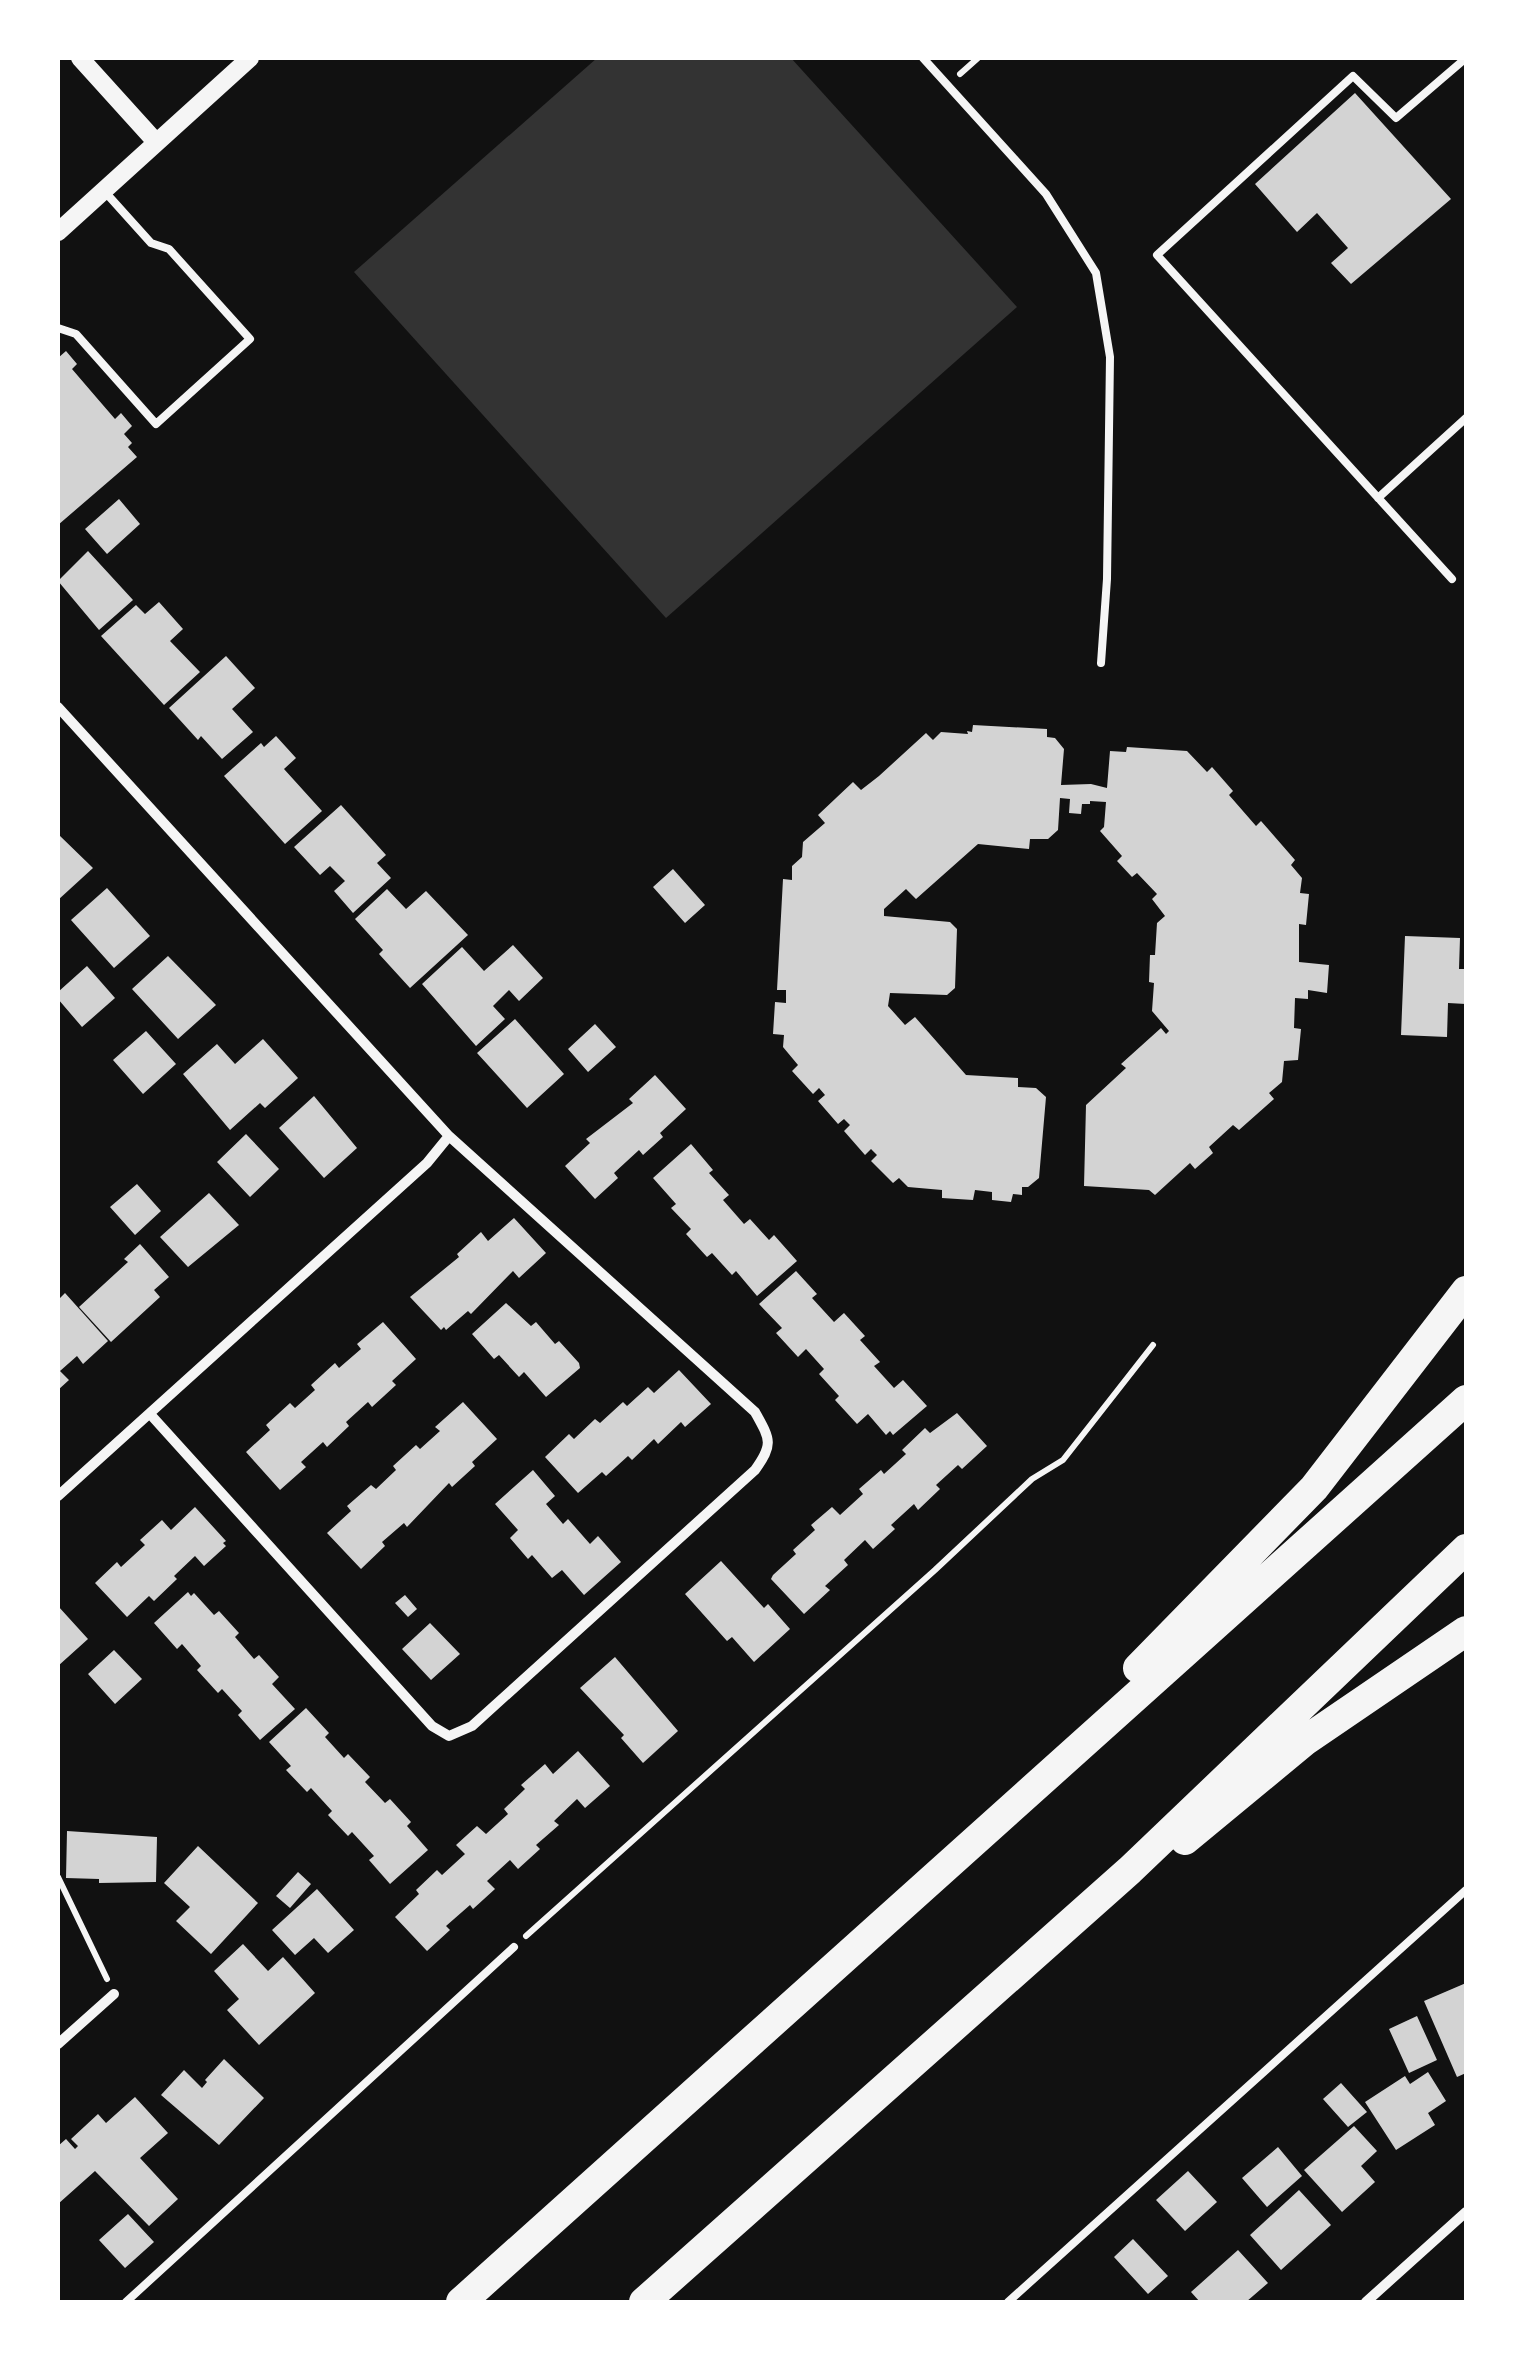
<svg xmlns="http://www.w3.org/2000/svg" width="1524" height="2360" viewBox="0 0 1524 2360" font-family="Manrope,sans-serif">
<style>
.water{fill:#333}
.building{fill:#d3d3d3}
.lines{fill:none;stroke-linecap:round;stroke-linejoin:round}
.path{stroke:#f5f5f5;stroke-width:6}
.service{stroke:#f5f5f5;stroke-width:8}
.minor{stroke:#f5f5f5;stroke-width:10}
.tertiary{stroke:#f5f5f5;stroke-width:18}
.motorway{stroke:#f5f5f5;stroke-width:30}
</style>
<rect width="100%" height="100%" fill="#111"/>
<path class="water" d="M 597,58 L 791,58 L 1017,307 L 666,618 L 354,272 Z"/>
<path class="building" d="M 1355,93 L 1451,199 L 1351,284 L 1331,263 L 1348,248 L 1317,213 L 1297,232 L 1255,184 Z
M 66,351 L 77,364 L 72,369 L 96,397 L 115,419 L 121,413 L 132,426 L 124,434 L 132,443 L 128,447 L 137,457 L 58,525 L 58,358 Z
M 119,499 L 140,524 L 107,554 L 85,529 Z
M 88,551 L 133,600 L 99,630 L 58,581 Z
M 159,602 L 183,629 L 170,641 L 200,672 L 164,705 L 101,636 L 136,605 L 145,614 Z
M 226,656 L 255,688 L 232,709 L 253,732 L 222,759 L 201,736 L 198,740 L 169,708 Z
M 973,725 L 1047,729 L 1047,737 L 1055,738 L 1064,749 L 1061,785 L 1091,784 L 1107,788 L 1110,751 L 1126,752 L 1127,747 L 1187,751 L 1207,772 L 1212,767 L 1233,791 L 1229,795 L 1256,826 L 1261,821 L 1295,860 L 1291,865 L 1302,878 L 1300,893 L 1309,894 L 1306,925 L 1299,924 L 1299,962 L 1329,965 L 1327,993 L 1308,990 L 1308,999 L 1295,998 L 1294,1028 L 1301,1029 L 1298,1060 L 1284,1061 L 1282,1082 L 1269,1093 L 1274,1099 L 1239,1130 L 1233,1125 L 1209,1147 L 1213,1153 L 1195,1169 L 1190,1163 L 1155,1195 L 1149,1190 L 1084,1186 L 1086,1105 L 1126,1068 L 1121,1064 L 1161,1028 L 1166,1034 L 1169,1031 L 1152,1011 L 1154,983 L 1149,982 L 1150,955 L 1155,955 L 1157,923 L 1165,916 L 1152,899 L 1157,894 L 1137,873 L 1132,877 L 1117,861 L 1122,856 L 1100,831 L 1104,827 L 1106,802 L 1090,801 L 1090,804 L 1082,804 L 1081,814 L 1069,813 L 1070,799 L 1060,798 L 1058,830 L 1048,839 L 1030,839 L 1029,849 L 978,844 L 916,899 L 906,889 L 884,909 L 884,916 L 950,922 L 957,929 L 955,988 L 947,995 L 890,993 L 888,1006 L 905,1025 L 915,1017 L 966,1075 L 1018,1078 L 1018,1087 L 1036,1088 L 1046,1097 L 1039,1178 L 1028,1187 L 1022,1187 L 1022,1195 L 1013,1194 L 1011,1202 L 992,1200 L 992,1192 L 975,1190 L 973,1200 L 942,1198 L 942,1190 L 908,1187 L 899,1178 L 893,1183 L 871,1161 L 877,1155 L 871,1149 L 865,1155 L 844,1131 L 850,1125 L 844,1119 L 838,1124 L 818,1101 L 825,1095 L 819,1088 L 813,1094 L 792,1071 L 798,1065 L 783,1047 L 784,1035 L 773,1034 L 775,1002 L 786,1003 L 786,990 L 777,990 L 783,879 L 792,880 L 792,866 L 802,857 L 803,842 L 825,823 L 818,815 L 853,782 L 861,790 L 879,776 L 926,733 L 933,740 L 941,732 L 968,734 L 967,731 L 972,732 Z
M 276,736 L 296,758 L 284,769 L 322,811 L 285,844 L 224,776 L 261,743 L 264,747 Z
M 341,805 L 386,855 L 377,863 L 391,878 L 353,913 L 334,891 L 345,881 L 330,866 L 320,875 L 294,847 Z
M 58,834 L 93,868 L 58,900 Z
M 673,869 L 705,905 L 685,923 L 653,887 Z
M 107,888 L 150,936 L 114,968 L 71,920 Z
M 387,889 L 406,909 L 426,891 L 468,935 L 410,988 L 379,954 L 383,950 L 355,919 Z
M 1405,936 L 1460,938 L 1459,969 L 1466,969 L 1466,1004 L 1448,1003 L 1447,1037 L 1401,1035 Z
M 513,945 L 543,978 L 519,1001 L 509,990 L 493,1006 L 505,1019 L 476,1046 L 422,984 L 462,947 L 484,971 Z
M 168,956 L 216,1005 L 178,1039 L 132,989 Z
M 87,966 L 115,998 L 82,1027 L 58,999 L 58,992 Z
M 515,1019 L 564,1074 L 527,1108 L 477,1053 Z
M 595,1024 L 616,1047 L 588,1072 L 568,1049 Z
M 146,1031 L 176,1064 L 143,1094 L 113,1060 Z
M 263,1039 L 298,1078 L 265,1108 L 260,1103 L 230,1130 L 183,1074 L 217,1044 L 235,1064 Z
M 655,1075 L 686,1109 L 660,1133 L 663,1137 L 643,1155 L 639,1150 L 614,1173 L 618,1178 L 595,1199 L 565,1166 L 590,1143 L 586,1139 L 633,1103 L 629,1099 Z
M 314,1096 L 357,1148 L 324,1178 L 279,1128 Z
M 246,1134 L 279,1169 L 250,1197 L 217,1162 Z
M 691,1144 L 713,1170 L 709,1173 L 729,1195 L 723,1200 L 744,1224 L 750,1219 L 769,1240 L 774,1235 L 797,1261 L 757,1296 L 736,1271 L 732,1275 L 712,1253 L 707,1257 L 686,1234 L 691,1229 L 671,1208 L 676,1204 L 653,1178 Z
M 137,1184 L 161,1211 L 135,1235 L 110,1207 Z
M 209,1193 L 239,1225 L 188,1267 L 160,1237 Z
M 514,1218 L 546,1253 L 519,1278 L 513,1271 L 471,1314 L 468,1311 L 446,1330 L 444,1327 L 441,1330 L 410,1297 L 459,1257 L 457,1254 L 481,1232 L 488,1241 Z
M 140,1244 L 169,1277 L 154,1290 L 160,1297 L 111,1342 L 79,1307 L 128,1262 L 124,1259 Z
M 796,1271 L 817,1294 L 812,1298 L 834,1322 L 844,1313 L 865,1336 L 860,1340 L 880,1362 L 874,1366 L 894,1388 L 903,1380 L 927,1406 L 893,1435 L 890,1431 L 886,1435 L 868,1414 L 857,1424 L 835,1400 L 839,1396 L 819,1374 L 824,1369 L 806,1349 L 798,1357 L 776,1333 L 782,1328 L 759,1304 Z
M 65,1293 L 108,1341 L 83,1364 L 77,1356 L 60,1371 L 69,1380 L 58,1390 L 58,1300 Z
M 506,1303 L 531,1326 L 536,1322 L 555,1344 L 559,1341 L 579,1363 L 580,1368 L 546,1397 L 524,1372 L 519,1377 L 499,1355 L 494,1359 L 472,1334 Z
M 383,1322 L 416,1359 L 392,1381 L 396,1385 L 372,1407 L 368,1402 L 346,1422 L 349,1426 L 327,1447 L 323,1442 L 301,1462 L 306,1467 L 280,1490 L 246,1452 L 270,1430 L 266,1425 L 290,1403 L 295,1408 L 315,1390 L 311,1385 L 335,1363 L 339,1368 L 361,1349 L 357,1344 Z
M 679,1370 L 711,1404 L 685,1427 L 681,1422 L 658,1444 L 654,1439 L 632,1460 L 628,1456 L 606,1476 L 602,1472 L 578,1493 L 545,1457 L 569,1434 L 574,1439 L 595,1419 L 600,1423 L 623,1402 L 627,1406 L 648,1387 L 654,1393 Z
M 463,1402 L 497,1439 L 472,1462 L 475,1466 L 452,1487 L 449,1483 L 407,1527 L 404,1523 L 382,1542 L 385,1546 L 361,1569 L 327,1533 L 351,1511 L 347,1506 L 371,1485 L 376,1489 L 396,1470 L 393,1466 L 416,1445 L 420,1449 L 440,1431 L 435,1427 Z
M 957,1413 L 987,1446 L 962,1469 L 958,1465 L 936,1485 L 940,1489 L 918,1510 L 914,1504 L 891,1525 L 895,1529 L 873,1549 L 865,1540 L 844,1560 L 848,1565 L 825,1586 L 830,1590 L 804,1614 L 771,1579 L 773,1575 L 796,1554 L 793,1550 L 815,1530 L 811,1525 L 832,1507 L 840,1515 L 863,1494 L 859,1489 L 881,1470 L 884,1474 L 906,1454 L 902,1450 L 925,1428 L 930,1433 Z
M 533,1470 L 555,1496 L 546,1504 L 563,1524 L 568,1519 L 590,1544 L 598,1536 L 621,1562 L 584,1595 L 562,1570 L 552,1578 L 532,1555 L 528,1559 L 510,1538 L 518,1530 L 495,1504 Z
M 195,1507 L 226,1541 L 223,1543 L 226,1546 L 204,1566 L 195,1556 L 174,1576 L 177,1579 L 154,1601 L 149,1596 L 127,1617 L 95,1583 L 117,1562 L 121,1567 L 145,1545 L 140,1540 L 162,1520 L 171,1530 Z
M 721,1561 L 764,1608 L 768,1604 L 790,1629 L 754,1662 L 732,1637 L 727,1641 L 685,1594 Z
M 188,1592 L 191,1596 L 194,1593 L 214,1615 L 219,1611 L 239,1633 L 235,1637 L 254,1659 L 259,1655 L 279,1677 L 272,1684 L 295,1709 L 260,1740 L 238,1715 L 242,1711 L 222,1689 L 218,1693 L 197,1670 L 201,1666 L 182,1644 L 177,1649 L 154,1623 Z
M 405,1595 L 417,1609 L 408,1617 L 395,1603 Z
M 58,1606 L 88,1639 L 58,1666 Z
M 430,1623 L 460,1654 L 431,1680 L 402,1649 Z
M 114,1650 L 142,1679 L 115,1704 L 88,1674 Z
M 615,1657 L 678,1731 L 643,1763 L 621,1738 L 624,1735 L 580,1688 Z
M 306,1708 L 329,1733 L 325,1737 L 344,1758 L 348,1754 L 370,1777 L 365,1782 L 385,1803 L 390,1799 L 411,1822 L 407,1826 L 428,1850 L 390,1884 L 369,1860 L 374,1856 L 352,1832 L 348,1836 L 328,1815 L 332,1811 L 311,1788 L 307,1792 L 286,1770 L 291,1766 L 269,1742 Z
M 578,1751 L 610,1786 L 585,1808 L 577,1799 L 554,1821 L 559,1825 L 536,1845 L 540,1849 L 518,1869 L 510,1860 L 487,1881 L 495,1889 L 473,1909 L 470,1905 L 446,1926 L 450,1930 L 427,1951 L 395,1917 L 419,1894 L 416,1890 L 437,1870 L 442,1875 L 465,1854 L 456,1845 L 477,1826 L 486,1834 L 508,1814 L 504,1809 L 525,1789 L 521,1785 L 545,1764 L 553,1774 Z
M 67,1831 L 157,1837 L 156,1882 L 99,1883 L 99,1879 L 66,1878 Z
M 198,1846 L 258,1903 L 211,1954 L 176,1921 L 190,1907 L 164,1883 Z
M 298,1872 L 311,1884 L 290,1908 L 276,1896 Z
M 317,1889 L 354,1930 L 328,1953 L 314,1938 L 295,1955 L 272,1930 Z
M 243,1944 L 268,1971 L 283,1957 L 315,1993 L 259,2045 L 227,2010 L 239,1999 L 214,1971 Z
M 1466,1983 L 1466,2073 L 1457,2077 L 1424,2001 Z
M 1417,2016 L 1437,2060 L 1409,2073 L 1389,2029 Z
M 224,2059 L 264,2098 L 219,2145 L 161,2095 L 184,2070 L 202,2088 L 207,2082 L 205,2080 Z
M 1428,2072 L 1446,2101 L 1428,2113 L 1435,2125 L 1396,2150 L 1365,2102 L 1405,2076 L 1410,2084 Z
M 1341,2083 L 1367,2112 L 1348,2127 L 1323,2099 Z
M 135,2097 L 168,2133 L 140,2158 L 178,2199 L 149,2226 L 95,2171 L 58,2204 L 58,2146 L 66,2139 L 75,2149 L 78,2146 L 71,2139 L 98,2114 L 106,2123 Z
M 1354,2126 L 1377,2151 L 1361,2166 L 1375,2182 L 1342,2212 L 1304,2170 Z
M 1278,2147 L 1302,2176 L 1267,2207 L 1242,2178 Z
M 1188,2171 L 1217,2202 L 1185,2231 L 1156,2200 Z
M 1299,2190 L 1331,2225 L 1281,2270 L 1250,2235 Z
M 128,2214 L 154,2242 L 125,2268 L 99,2240 Z
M 1133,2239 L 1168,2276 L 1148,2294 L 1114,2257 Z
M 1238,2250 L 1268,2283 L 1246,2302 L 1200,2302 L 1191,2292 Z"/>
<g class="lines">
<path class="path" d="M 960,74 L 978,58
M 58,1877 L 107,1979
M 526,1936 L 935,1570 L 1032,1479 L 1063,1460 L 1153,1345"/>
<path class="service" d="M 923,58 L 1046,194 L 1096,273 L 1110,357 L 1107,579 L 1101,663
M 58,328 L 76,334 L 156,424 L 250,339 L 169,249 L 151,243 L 106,193
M 1378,498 L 1466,418
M 1452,579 L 1157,255 L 1353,76 L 1396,118 L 1466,58
M 126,2302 L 514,1947
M 1008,2302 L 1466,1890"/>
<path class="minor" d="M 58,707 L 449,1136 L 427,1163 L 58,1496
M 150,1414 L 432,1726 L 449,1736 L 472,1726 L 755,1470 C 774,1444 770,1439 755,1412 L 449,1136
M 58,2044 L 114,1994
M 1366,2302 L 1466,2212"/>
<path class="tertiary" d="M 80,58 L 156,142
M 58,232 L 250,58"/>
<path class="motorway" d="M 1138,1668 L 1314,1488 L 1466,1291
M 1185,1840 L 1306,1740 L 1466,1631
M 461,2302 L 1466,1400
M 644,2302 L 1130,1870 L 1466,1549"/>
</g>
<rect width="1524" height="2360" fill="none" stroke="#ffffff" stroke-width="120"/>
</svg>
